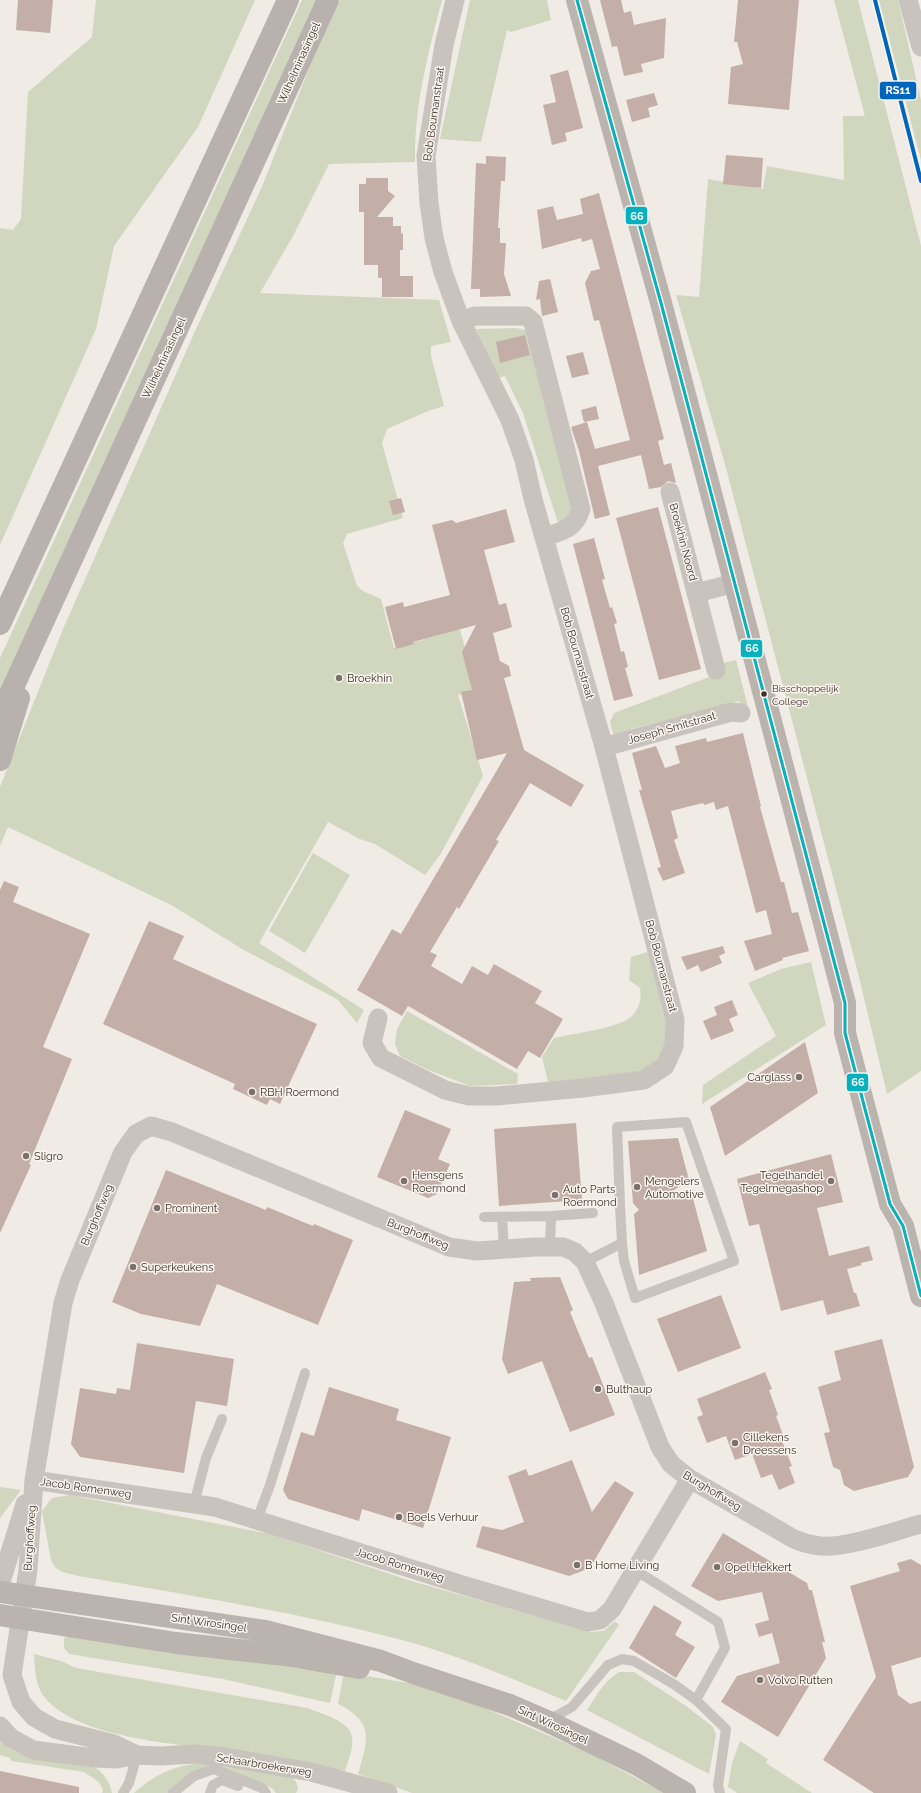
<svg xmlns="http://www.w3.org/2000/svg" width="921" height="1793" viewBox="0 0 921 1793" font-family="Raleway,sans-serif">
<style>
.green{fill:#d1d6bf}
.building{fill:#c3afa7}
.lines{fill:none;stroke-linecap:round;stroke-linejoin:round}
.lane{stroke:#c9c3be;stroke-width:10}
.street{stroke:#c9c3be;stroke-width:19}
.secondary{stroke:#bab3ae;stroke-width:22}
.primary{stroke:#b8b1ad;stroke-width:22}
.bus-1-casing{stroke:#fbf5ee;stroke-width:6}
.bus-1{stroke:#06b0bd;stroke-width:3}
.rail-1-casing{stroke:#fbf5ee;stroke-width:7}
.rail-1{stroke:#0065bd;stroke-width:4}
.poi-dot{fill:#7a716c;stroke:#fbf5ee;stroke-width:1.5}
.bus-dot{fill:#3b302b;stroke:#fbf5ee;stroke-width:1.5}
.labels{text-anchor:middle;dominant-baseline:central;stroke-width:3;stroke-linejoin:round;paint-order:stroke}
.bus-label{font-size:10px;fill:#3b302b;stroke:#fbf5ee;text-anchor:start}
.street-label{font-size:11px;fill:#3b302b;stroke:#fbf5ee}
.poi-label{font-size:11px;fill:#3b302b;stroke:#fbf5ee;text-anchor:start}
.line-badge{stroke:#fbf5ee;stroke-width:1.5}
.badge-label{font-size:11px;text-anchor:middle;font-weight:bold;fill:#fff}
</style>
<rect width="100%" height="100%" fill="#f0ebe5"/>
<path class="green" d="M 96,0 L 255,0 L 198,127 L 114,246 L 96,329 L 0,545 L 0,228 L 13,230 L 21,219 L 28,92 L 92,37 Z
M 302,0 L 317,0 L 0,698 L 0,658 Z
M 340,0 L 442,0 C 428,53 414,107 415,162 L 329,164 L 293,236 L 260,293 L 439,300 L 451,342 L 431,346 L 431,356 L 444,406 L 428,411 L 387,429 L 382,443 L 403,518 L 347,534 L 343,543 L 357,586 L 363,591 L 381,599 L 394,648 L 460,629 L 476,691 L 458,695 L 483,776 L 440,855 L 425,875 L 375,844 L 360,839 L 328,822 L 259,943 L 364,1010 L 357,1023 L 337,999 L 242,949 L 173,906 L 8,827 L 0,846 L 0,787 L 63,629 L 196,329 L 261,189 L 312,61 Z
M 470,0 L 547,0 L 551,20 L 511,32 L 507,30 L 481,142 L 440,139 Z
M 834,0 L 858,0 L 921,246 L 921,1071 L 887,1094 L 858,973 L 726,468 L 676,295 L 699,297 L 708,179 L 763,189 L 767,166 L 844,180 L 843,116 L 865,116 Z
M 879,0 L 898,0 L 921,100 L 921,160 Z
M 516,328 L 525,330 L 528,332 L 570,489 L 571,515 L 559,526 L 523,413 L 505,376 L 499,378 L 476,329 Z
M 736,660 L 748,707 L 741,710 L 739,701 L 631,729 L 631,731 L 615,740 L 610,722 L 614,713 L 725,671 L 723,663 Z
M 313,853 L 350,875 L 305,953 L 269,931 Z
M 648,952 L 665,1020 L 667,1042 L 661,1057 L 641,1074 L 548,1082 L 542,1057 L 554,1038 C 572,1034 618,1028 631,1017 C 639,1010 642,998 640,988 L 629,980 L 631,957 Z
M 811,962 L 826,1025 L 702,1104 L 703,1085 L 776,1036 L 748,983 L 781,969 Z
M 407,1011 L 518,1074 L 517,1084 L 470,1086 L 426,1069 L 400,1056 L 395,1044 L 397,1029 Z
M 0,1487 L 21,1490 L 0,1518 Z
M 70,1495 L 270,1534 L 408,1580 L 591,1632 L 604,1631 L 615,1621 L 619,1625 L 566,1701 C 513,1679 458,1655 402,1640 C 296,1612 187,1595 79,1576 C 67,1573 55,1572 51,1560 L 42,1511 L 52,1498 Z
M 78,1633 L 337,1671 L 330,1703 L 223,1679 L 69,1654 L 64,1648 L 64,1638 Z
M 34,1654 L 61,1661 L 76,1668 L 307,1708 C 320,1713 350,1721 352,1737 C 354,1748 348,1760 345,1771 C 307,1764 269,1757 231,1751 C 179,1744 80,1739 45,1698 C 35,1686 35,1669 34,1654 Z
M 344,1672 L 408,1683 L 482,1707 L 587,1752 L 664,1793 L 412,1793 L 358,1774 C 368,1739 375,1723 338,1704 Z
M 619,1672 L 634,1672 L 686,1706 L 713,1727 L 716,1735 L 709,1774 L 587,1710 C 596,1696 604,1681 619,1672 Z
M 0,1739 C 28,1776 99,1737 112,1793 L 102,1793 L 103,1790 L 99,1782 L 84,1772 L 11,1761 L 10,1758 L 0,1755 Z
M 740,1741 L 768,1759 L 766,1763 L 812,1793 L 737,1793 L 728,1787 L 732,1763 Z
M 200,1763 L 291,1775 L 296,1782 L 298,1788 L 296,1793 L 276,1793 L 272,1788 L 215,1766 L 169,1793 L 134,1793 C 154,1775 173,1766 200,1763 Z"/>
<path class="building" d="M 18,0 L 53,0 L 50,33 L 16,30 Z
M 600,0 L 621,0 L 624,13 L 631,11 L 634,25 L 666,18 L 664,58 L 641,64 L 643,72 L 624,76 L 617,46 L 612,47 Z
M 738,0 L 799,0 L 789,110 L 728,104 L 731,67 L 743,64 L 737,42 L 734,42 Z
M 568,70 L 583,128 L 565,133 L 567,141 L 552,145 L 543,105 L 556,102 L 550,75 Z
M 654,93 L 658,105 L 648,108 L 650,117 L 632,122 L 626,100 Z
M 726,155 L 763,158 L 761,188 L 723,184 Z
M 486,156 L 506,157 L 505,181 L 501,181 L 498,228 L 500,228 L 500,243 L 506,243 L 504,274 L 511,296 L 480,297 L 480,289 L 471,289 L 476,163 L 486,164 Z
M 366,178 L 388,178 L 388,191 L 395,196 L 377,217 L 393,217 L 393,226 L 401,226 L 401,234 L 403,233 L 403,250 L 400,250 L 400,276 L 413,276 L 413,297 L 382,297 L 382,278 L 378,278 L 378,265 L 364,265 L 364,212 L 359,212 L 359,184 L 366,184 Z
M 599,193 L 664,439 L 658,441 L 664,465 L 671,463 L 676,483 L 668,481 L 661,487 L 649,489 L 641,455 L 598,466 L 610,515 L 595,519 L 579,451 L 571,427 L 587,422 L 595,449 L 630,440 L 599,320 L 594,321 L 585,283 L 591,271 L 600,269 L 592,239 L 582,242 L 581,238 L 542,249 L 537,210 L 553,206 L 557,220 L 583,214 L 580,199 Z
M 550,279 L 558,312 L 542,316 L 540,299 L 536,300 L 539,281 Z
M 525,335 L 530,355 L 500,363 L 496,342 Z
M 583,352 L 589,374 L 572,378 L 566,356 Z
M 596,406 L 599,419 L 584,422 L 581,410 Z
M 401,498 L 405,512 L 393,515 L 389,501 Z
M 658,507 L 701,669 L 659,680 L 616,518 Z
M 506,509 L 515,542 L 484,550 L 499,605 L 506,603 L 512,627 L 493,633 L 500,661 L 509,666 L 511,676 L 504,678 L 524,750 L 584,785 L 571,807 L 530,783 L 496,840 L 499,841 L 459,909 L 457,907 L 430,952 L 437,955 L 431,966 L 462,984 L 472,966 L 488,975 L 494,964 L 542,991 L 535,1003 L 563,1019 L 540,1058 L 528,1051 L 517,1069 L 408,1006 L 402,1016 L 357,990 L 392,929 L 401,934 L 507,753 L 477,760 L 461,692 L 472,690 L 462,652 L 476,625 L 413,642 L 414,644 L 396,649 L 385,607 L 403,602 L 404,607 L 450,595 L 432,525 L 452,520 L 456,523 Z
M 594,538 L 605,579 L 602,580 L 610,608 L 612,607 L 617,623 L 614,624 L 621,652 L 624,651 L 628,667 L 625,668 L 633,696 L 614,701 L 573,544 Z
M 743,733 L 761,806 L 760,807 L 781,882 L 784,882 L 792,913 L 798,912 L 809,951 L 782,958 L 783,960 L 755,971 L 744,941 L 772,934 L 766,910 L 756,913 L 728,806 L 716,810 L 714,802 L 704,805 L 703,803 L 671,811 L 678,838 L 674,840 L 685,873 L 663,881 L 657,868 L 661,867 L 639,790 L 642,790 L 632,753 L 656,746 L 665,768 L 680,763 L 675,746 L 706,738 L 707,742 Z
M 4,881 L 19,887 L 13,902 L 90,934 L 43,1047 L 72,1059 L 29,1164 L 31,1165 L 0,1233 L 0,890 Z
M 149,921 L 184,936 L 173,959 L 317,1024 L 280,1104 L 270,1099 L 267,1105 L 233,1089 L 235,1084 L 103,1024 Z
M 723,946 L 725,953 L 719,956 L 722,963 L 701,972 L 698,965 L 687,970 L 681,957 Z
M 732,1000 L 738,1015 L 729,1019 L 734,1031 L 711,1040 L 703,1021 L 717,1015 L 714,1007 Z
M 805,1042 L 818,1093 L 725,1156 L 710,1107 Z
M 405,1110 L 451,1129 L 438,1159 L 450,1164 L 437,1194 L 428,1198 L 377,1177 Z
M 576,1123 L 582,1200 L 499,1206 L 494,1129 Z
M 678,1138 L 689,1180 L 661,1199 L 691,1191 L 707,1251 L 639,1275 L 634,1214 L 639,1210 L 633,1203 L 628,1141 Z
M 831,1154 L 843,1202 L 817,1208 L 829,1256 L 869,1246 L 873,1260 L 861,1263 L 862,1265 L 847,1269 L 854,1293 L 856,1293 L 860,1306 L 827,1315 L 823,1300 L 781,1311 L 759,1224 L 749,1226 L 737,1179 Z
M 166,1170 L 266,1210 L 267,1207 L 313,1226 L 314,1224 L 353,1240 L 318,1325 L 217,1284 L 200,1326 L 141,1314 L 112,1302 Z
M 560,1277 L 573,1310 L 570,1312 L 589,1358 L 592,1357 L 615,1415 L 570,1432 L 542,1361 L 508,1374 L 502,1359 L 514,1282 L 531,1281 L 530,1278 Z
M 721,1295 L 741,1348 L 678,1372 L 657,1319 Z
M 882,1339 L 914,1467 L 908,1477 L 854,1491 L 844,1485 L 840,1470 L 833,1467 L 824,1433 L 830,1432 L 818,1387 L 841,1380 L 834,1351 Z
M 137,1343 L 234,1359 L 227,1406 L 196,1401 L 184,1473 L 80,1457 L 71,1444 L 80,1388 L 116,1394 L 117,1388 L 130,1390 Z
M 765,1372 L 772,1389 L 769,1390 L 778,1415 L 776,1416 L 785,1440 L 782,1441 L 792,1466 L 789,1467 L 795,1483 L 779,1490 L 772,1474 L 761,1478 L 752,1454 L 735,1460 L 726,1436 L 707,1443 L 697,1417 L 703,1415 L 697,1399 Z
M 329,1387 L 399,1409 L 396,1420 L 451,1437 L 423,1528 L 362,1509 L 359,1521 L 288,1499 L 283,1490 L 301,1432 L 314,1436 Z
M 572,1460 L 592,1512 L 615,1481 L 634,1493 L 590,1568 L 569,1576 L 476,1547 L 482,1526 L 502,1530 L 524,1522 L 508,1476 L 526,1469 L 529,1476 Z
M 723,1533 L 807,1583 L 809,1590 L 812,1590 L 825,1642 L 822,1642 L 826,1658 L 778,1737 L 721,1702 L 737,1676 L 780,1663 L 772,1633 L 759,1637 L 755,1624 L 769,1620 L 762,1592 L 718,1601 L 691,1586 Z
M 911,1559 L 921,1565 L 921,1657 L 891,1666 L 898,1695 L 910,1704 L 921,1701 L 921,1793 L 874,1793 L 823,1760 L 876,1677 L 850,1586 L 900,1571 L 897,1563 Z
M 654,1605 L 682,1622 L 675,1635 L 695,1647 L 676,1678 L 629,1648 Z
M 0,1771 L 79,1787 L 79,1793 L 0,1793 Z"/>
<g class="lines">
<path class="lane" d="M 484,1217 L 551,1216 L 593,1213
M 502,1217 L 504,1249
M 550,1247 L 551,1216
M 585,1262 L 622,1243 L 624,1261 L 635,1298 L 734,1261 L 686,1122 L 617,1127 L 620,1206 L 622,1243
M 194,1504 L 206,1458 L 222,1419
M 257,1520 L 270,1485 L 305,1373
M 635,1570 L 718,1622 L 725,1648 L 696,1700
M 547,1721 L 572,1707 L 608,1665 L 622,1659 L 634,1661 L 675,1685 L 696,1700 L 726,1729 L 718,1786 L 720,1793
M 123,1793 L 129,1783 L 137,1755
M 173,1793 L 194,1776 L 214,1769 L 262,1788 L 266,1793
M 210,1793 L 213,1785 L 222,1780 L 238,1786"/>
<path class="street" d="M 908,0 L 921,47
M 461,321 L 475,316 L 526,316 L 533,322 L 581,509 C 575,529 563,531 544,537
M 670,492 L 716,670
M 697,593 L 734,583
M 604,747 L 731,712 L 741,713
M 378,1018 L 372,1043 L 381,1058 L 445,1090 L 469,1096 L 497,1096 L 583,1088 L 644,1080 L 665,1066 L 674,1046 L 675,1020 L 604,747 L 533,499 L 524,460 L 510,420 L 461,321 L 443,272 L 434,238 L 429,203 L 426,156 L 444,45 L 455,0
M 34,1480 L 215,1507 L 466,1586 L 588,1622 L 600,1620 L 612,1609 L 690,1479
M 0,1585 L 25,1504
M 0,1726 L 11,1738 L 33,1750 L 94,1758 L 117,1759 L 137,1755 L 160,1756 L 194,1754 L 225,1757 L 311,1772 L 388,1793
M 137,1755 L 114,1744 L 55,1729 L 34,1717 L 21,1702 L 12,1675 L 28,1570 L 34,1480 L 63,1303 L 70,1280 L 123,1152 L 136,1134 L 151,1126 L 172,1132 L 449,1247 L 477,1251 L 535,1247 L 563,1247 L 575,1252 L 585,1262 L 604,1303 L 660,1447 L 671,1464 L 690,1479 L 794,1539 C 803,1543 811,1545 821,1546 C 848,1548 894,1531 921,1524"/>
<path class="secondary" d="M 577,0 L 661,303 L 845,1003 L 845,1033 L 890,1204 L 903,1226 L 921,1296
M 0,1592 L 265,1631 L 381,1661 L 413,1673 L 510,1705 L 547,1721 L 636,1764 L 685,1793
M 0,1615 L 176,1643 L 293,1656 L 359,1668"/>
<path class="primary" d="M 0,624 L 288,0
M 0,716 L 328,0
M 0,760 L 19,698"/>
<g class="bus-1-casing">
<path id="bus-1" d="M 577,0 L 661,303 L 845,1003 L 845,1033 L 890,1204 L 903,1226 L 921,1296"/>
</g>
<use href="#bus-1" class="bus-1"/>
<g class="rail-1-casing">
<path id="rail-1" d="M 875,0 L 921,181"/>
</g>
<use href="#rail-1" class="rail-1"/>
</g>
<g class="poi-dot">
<circle cx="339" cy="678" r="4"/>
<circle cx="799" cy="1077" r="4"/>
<circle cx="252" cy="1092" r="4"/>
<circle cx="26" cy="1156" r="4"/>
<circle cx="404" cy="1181" r="4"/>
<circle cx="831" cy="1181" r="4"/>
<circle cx="637" cy="1187" r="4"/>
<circle cx="555" cy="1195" r="4"/>
<circle cx="157" cy="1208" r="4"/>
<circle cx="133" cy="1267" r="4"/>
<circle cx="598" cy="1389" r="4"/>
<circle cx="735" cy="1443" r="4"/>
<circle cx="399" cy="1517" r="4"/>
<circle cx="577" cy="1565" r="4"/>
<circle cx="717" cy="1567" r="4"/>
<circle cx="760" cy="1680" r="4"/>
</g>
<circle class="bus-dot" cx="764" cy="694" r="3.5"/>
<g class="labels">
<g class="bus-label">
<text x="772" y="688">Bisschoppelijk<tspan x="772" dy="13">College</tspan></text>
</g>
<g class="street-label">
<text transform="translate(299 63) rotate(-66)">Wilhelminasingel</text>
<text transform="translate(434 114) rotate(-82)">Bob Boumanstraat</text>
<text transform="translate(164 358) rotate(-65)">Wilhelminasingel</text>
<text transform="translate(683 542) rotate(75)">Broekhin Noord</text>
<text transform="translate(577 653) rotate(74)">Bob Boumanstraat</text>
<text transform="translate(672 728) rotate(-16)">Joseph Smitstraat</text>
<text transform="translate(661 966) rotate(75)">Bob Boumanstraat</text>
<text transform="translate(97 1215) rotate(-67)">Burghoffweg</text>
<text transform="translate(418 1234) rotate(22)">Burghoffweg</text>
<text transform="translate(86 1488) rotate(8)">Jacob Romenweg</text>
<text transform="translate(712 1491) rotate(31)">Burghoffweg</text>
<text transform="translate(30 1538) rotate(-86)">Burghoffweg</text>
<text transform="translate(400 1565) rotate(17)">Jacob Romenweg</text>
<text transform="translate(209 1623) rotate(8)">Sint Wirosingel</text>
<text transform="translate(553 1725) rotate(25)">Sint Wirosingel</text>
<text transform="translate(264 1765) rotate(9)">Schaarbroekerweg</text>
</g>
<g class="poi-label">
<text x="347" y="678">Broekhin</text>
<text x="791" y="1077" text-anchor="end">Carglass</text>
<text x="260" y="1092">RBH Roermond</text>
<text x="34" y="1156">Sligro</text>
<text x="412" y="1175">Hensgens<tspan x="412" dy="13">Roermond</tspan></text>
<text x="823" y="1175" text-anchor="end">Tegelhandel<tspan x="823" dy="13">Tegelmegashop</tspan></text>
<text x="645" y="1181">Mengelers<tspan x="645" dy="13">Automotive</tspan></text>
<text x="563" y="1189">Auto Parts<tspan x="563" dy="13">Roermond</tspan></text>
<text x="165" y="1208">Prominent</text>
<text x="141" y="1267">Superkeukens</text>
<text x="606" y="1389">Bulthaup</text>
<text x="743" y="1437">Cillekens<tspan x="743" dy="13">Dreessens</tspan></text>
<text x="407" y="1517">Boels Verhuur</text>
<text x="585" y="1565">B Home Living</text>
<text x="725" y="1567">Opel Hekkert</text>
<text x="768" y="1680">Volvo Rutten</text>
</g>
</g>
<g class="line-badge">
<rect x="879" y="81" width="38" height="19" rx="4" fill="#0065bd"/>
<rect x="625" y="206" width="23" height="19" rx="4" fill="#06b0bd"/>
<rect x="740" y="639" width="23" height="19" rx="4" fill="#06b0bd"/>
<rect x="846" y="1073" width="23" height="19" rx="4" fill="#06b0bd"/>
</g>
<g class="badge-label">
<text x="898" y="94">RS11</text>
<text x="637" y="220">66</text>
<text x="752" y="652">66</text>
<text x="858" y="1086">66</text>
</g>
</svg>
